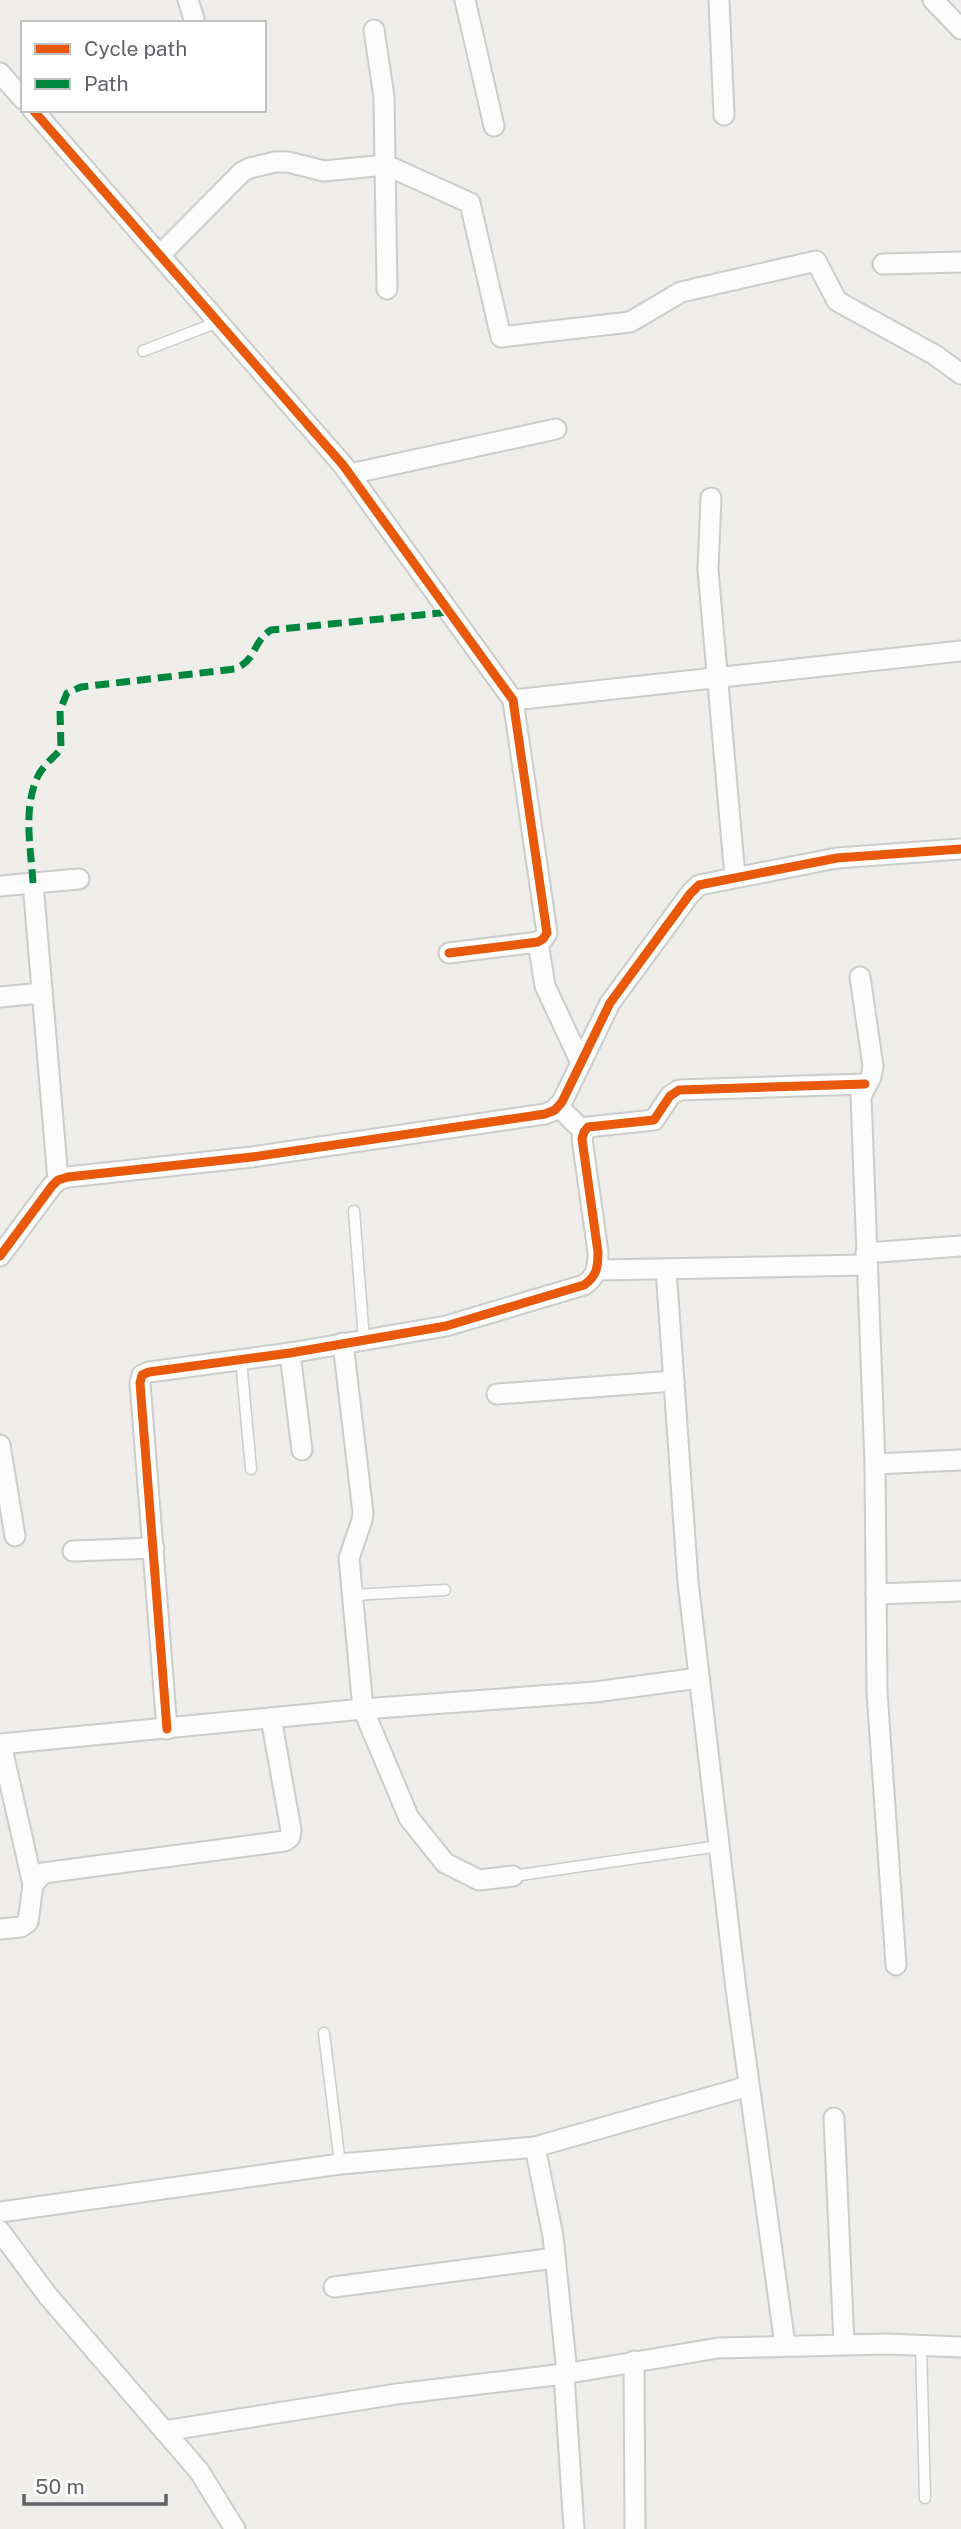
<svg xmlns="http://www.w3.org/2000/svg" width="961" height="2529" viewBox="0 0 961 2529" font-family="'Public Sans',sans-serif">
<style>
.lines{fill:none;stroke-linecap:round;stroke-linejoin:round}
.service-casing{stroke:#cbcccc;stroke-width:13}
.minor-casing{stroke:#cbcccc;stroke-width:23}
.service{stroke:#fdfcfc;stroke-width:10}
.minor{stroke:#fdfcfc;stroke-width:19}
.quiet{stroke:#00873e;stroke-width:7;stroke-dasharray:14 7;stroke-linecap:butt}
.cycleway-casing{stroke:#fff;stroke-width:13}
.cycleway{stroke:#e8590c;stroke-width:9}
</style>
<rect width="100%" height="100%" fill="#efeeea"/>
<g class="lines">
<!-- service casing -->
<g class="service-casing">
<g id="service">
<polyline points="143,351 218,322"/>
<polyline points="354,1211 364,1340"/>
<polyline points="241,1360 251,1469"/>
<polyline points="352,1595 445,1590"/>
<polyline points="513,1876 719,1846"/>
<polyline points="324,2033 340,2164"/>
<polyline points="921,2345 925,2498"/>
</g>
</g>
<!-- minor casing -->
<g class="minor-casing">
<g id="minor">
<polyline points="188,0 194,19"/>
<polyline points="465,0 494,126"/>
<polyline points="719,0 724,115"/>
<polyline points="933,0 961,29"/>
<polyline points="374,30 384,97 387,289"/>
<polyline points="0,73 23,99"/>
<polyline points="33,110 343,465 513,700 547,933 543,939 538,942 449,953"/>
<polyline points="160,255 242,172 250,168 275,162 288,162 324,171 386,165 470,203 501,337 630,322 681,292 816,261 837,301 935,355 961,374"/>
<polyline points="883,264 961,262"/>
<polyline points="350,474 556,429"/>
<polyline points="711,498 708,570 735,877"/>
<polyline points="513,700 961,651"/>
<polyline points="33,883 58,1180"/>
<polyline points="0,886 79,879"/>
<polyline points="538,942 545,986 581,1063"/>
<polyline points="860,977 873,1066 871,1077 861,1096 875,1464 877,1692 896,1965"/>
<polyline points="0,997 42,993"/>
<polyline points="558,1106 584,1132"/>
<polyline points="866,1253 961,1246"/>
<polyline points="0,1256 52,1186 58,1180 68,1177 252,1157 545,1114 555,1110 562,1102 610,1003 690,894 699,885 837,858 961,849"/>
<polyline points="666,1269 688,1582 736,1989 785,2345"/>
<polyline points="598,1270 866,1265"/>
<polyline points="343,1343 363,1513 362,1520 349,1558 363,1709 409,1818 445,1863 479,1880 513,1876"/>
<polyline points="290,1353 302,1450"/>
<polyline points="497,1394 674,1381"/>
<polyline points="0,1445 15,1536"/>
<polyline points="875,1464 961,1460"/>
<polyline points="73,1551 154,1548"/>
<polyline points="876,1594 961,1591"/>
<path d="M167 1729 140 1383 142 1375 149 1372 290 1353 446 1326 584 1285C597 1276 598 1267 598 1252L582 1139 584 1132 588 1127 654 1120 670 1096 679 1090 865 1084"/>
<polyline points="0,1744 363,1709 595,1692 699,1678"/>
<polyline points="1,1744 33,1885"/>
<polyline points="0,1929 21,1927 28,1922 33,1885 43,1873 285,1841 290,1837 291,1830 271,1718"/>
<polyline points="834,2118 844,2344"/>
<polyline points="535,2147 553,2236 567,2373"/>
<polyline points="0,2212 340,2164 535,2147 749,2086"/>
<polyline points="0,2231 48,2296 199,2471 235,2529"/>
<polyline points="334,2287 555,2258"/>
<polyline points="634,2361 635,2529"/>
<polyline points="564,2374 574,2529"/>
<polyline points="164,2431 397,2394 564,2374 718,2348 886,2344 961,2347"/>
</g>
</g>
<!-- service -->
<use href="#service" class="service"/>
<!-- minor -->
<use href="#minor" class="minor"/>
<!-- quiet -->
<path class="quiet" d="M33 883C31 848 22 807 39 774 44 765 54 757 61 749L60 710 67 693 81 687 235 669C257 660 252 642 271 630L450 612"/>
<!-- cycleway casing -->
<g class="cycleway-casing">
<g id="cycleway">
<polyline points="33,110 343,465 513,700 547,933 543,939 538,942 449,953"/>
<polyline points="0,1256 52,1186 58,1180 68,1177 252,1157 545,1114 555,1110 562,1102 610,1003 690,894 699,885 837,858 961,849"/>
<path d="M167 1729 140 1383 142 1375 149 1372 290 1353 446 1326 584 1285C597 1276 598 1267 598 1252L582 1139 584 1132 588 1127 654 1120 670 1096 679 1090 865 1084"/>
</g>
</g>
<!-- cycleway -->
<use href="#cycleway" class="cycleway"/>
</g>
<!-- legend -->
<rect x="21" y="21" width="245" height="91" fill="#ffffff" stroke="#bfc1c3" stroke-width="2"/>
<rect x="35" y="44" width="35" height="10" fill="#e8590c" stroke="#bfc1c3" stroke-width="2"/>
<text x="84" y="56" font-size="21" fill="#5f6368">Cycle path</text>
<rect x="35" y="79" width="35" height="10" fill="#00873e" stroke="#bfc1c3" stroke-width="2"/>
<text x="84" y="91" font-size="21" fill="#5f6368">Path</text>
<!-- scale -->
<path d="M24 2494v10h142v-10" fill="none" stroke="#5f6368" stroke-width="3.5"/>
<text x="35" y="2494" font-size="21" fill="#5f6368" stroke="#ffffff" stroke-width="5" paint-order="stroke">50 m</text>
</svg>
